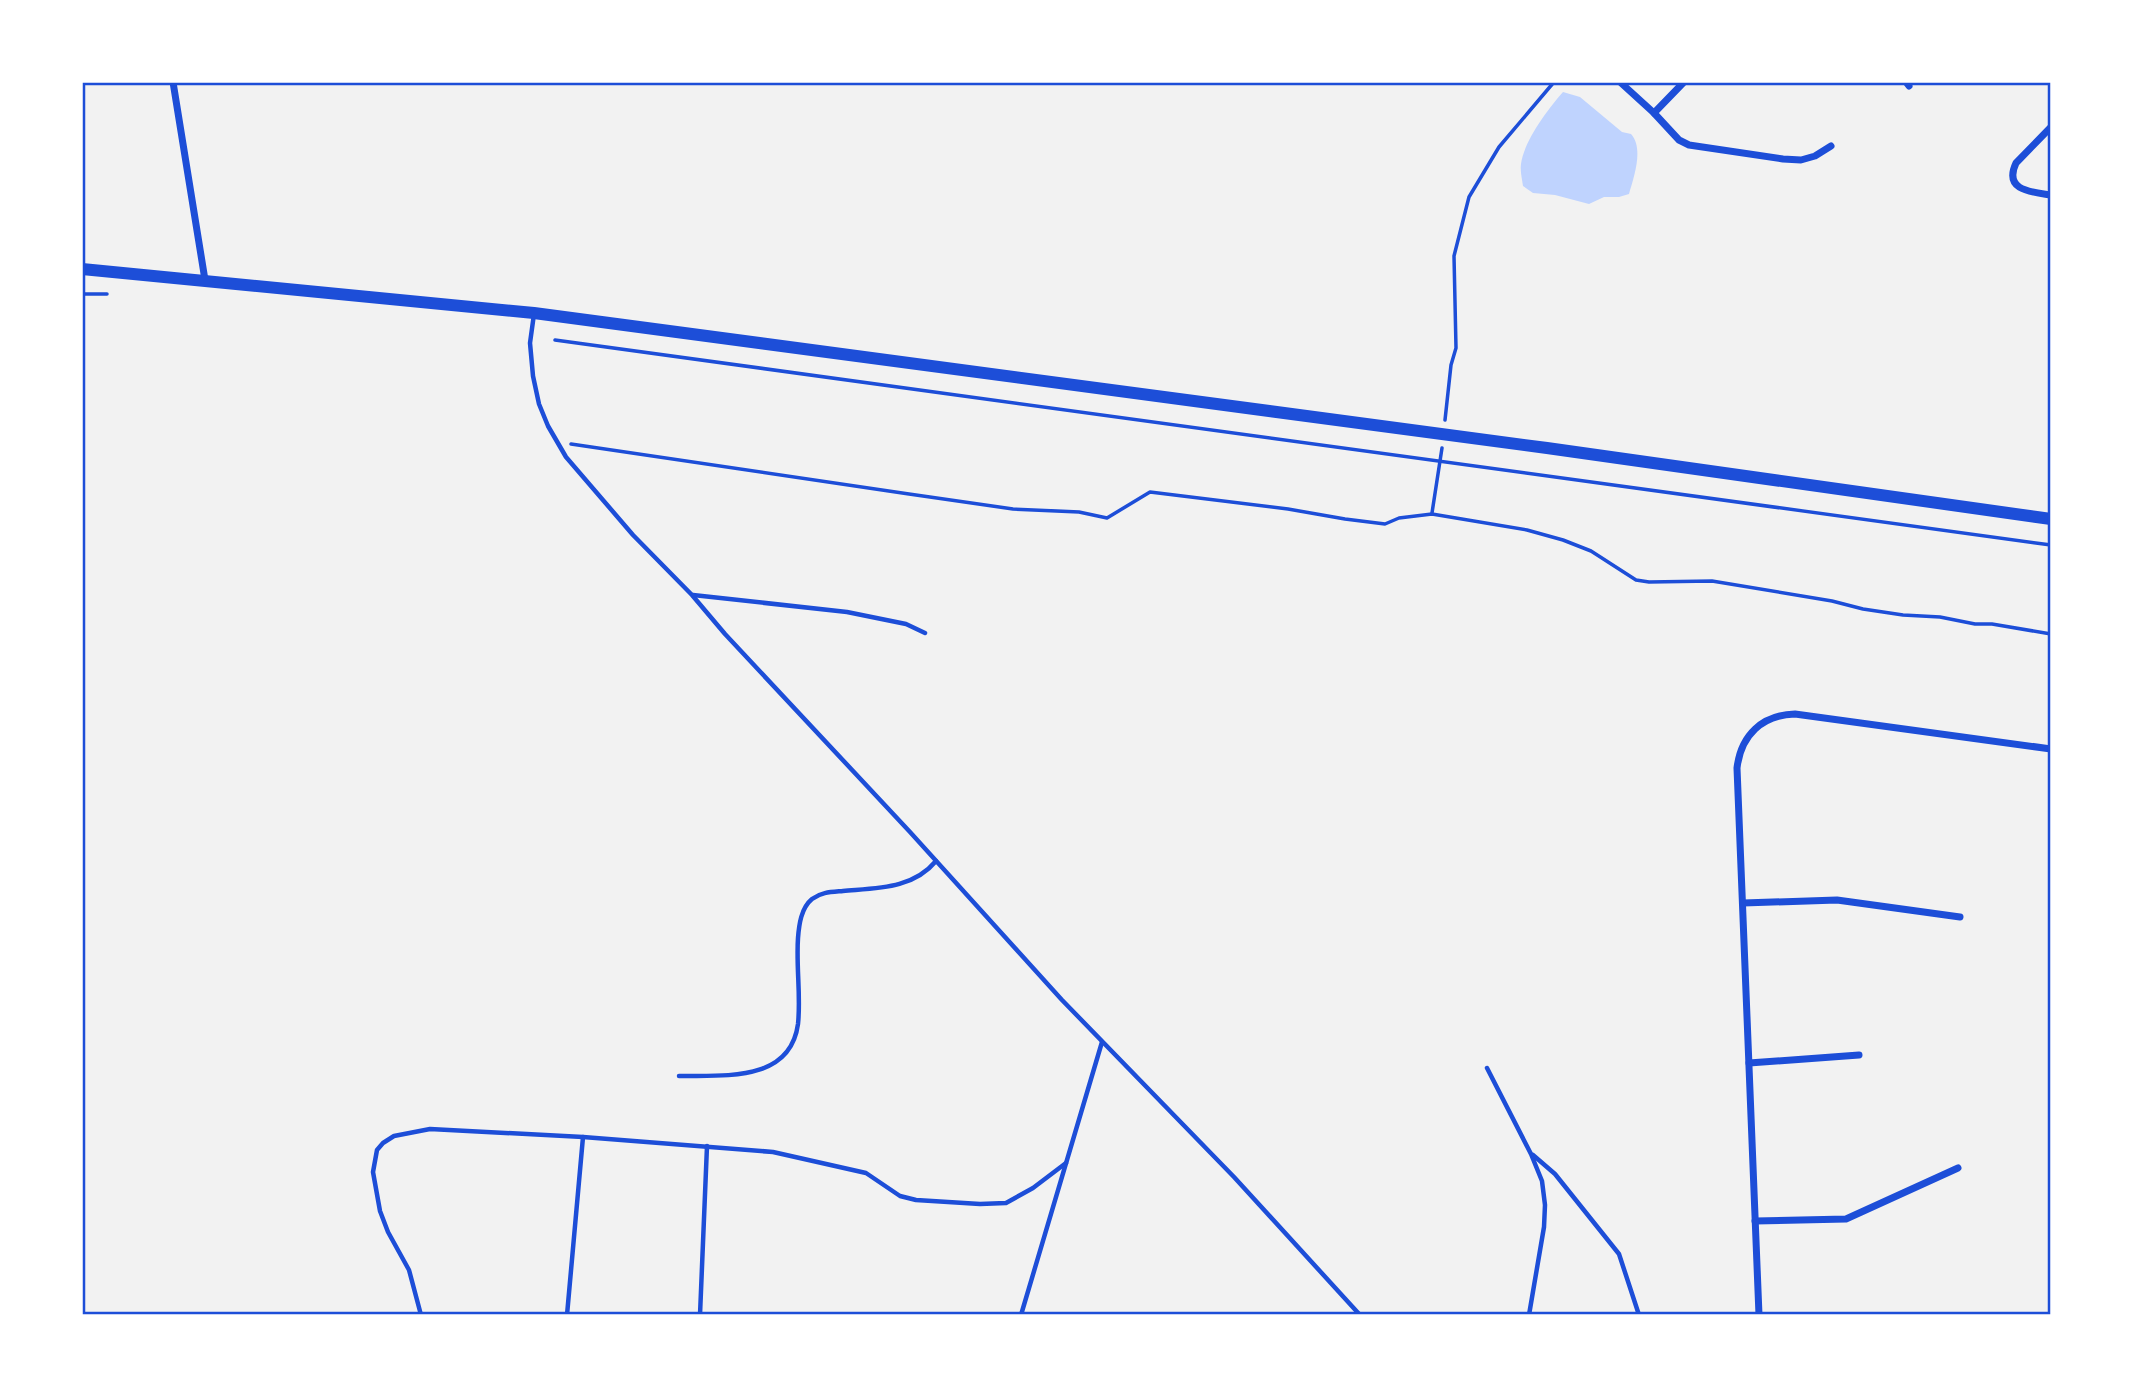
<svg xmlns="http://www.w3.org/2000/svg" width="2133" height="1397" viewBox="0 0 2133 1397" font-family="Poppins,sans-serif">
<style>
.water{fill:#bfd3fe}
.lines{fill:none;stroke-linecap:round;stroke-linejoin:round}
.path{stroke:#1d4ed8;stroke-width:3.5}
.service{stroke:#1d4ed8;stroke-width:4.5}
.minor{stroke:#1d4ed8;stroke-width:7}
.tertiary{stroke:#1d4ed8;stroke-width:12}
.neatline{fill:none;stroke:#1d4ed8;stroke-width:2.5}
</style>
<rect width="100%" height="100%" fill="#f2f2f2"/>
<!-- water -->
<path class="water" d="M1563 92 1580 97 1622 132 1631 134C1644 148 1634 177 1629 194L1619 197H1604L1589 204 1555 195 1533 193 1523 186C1522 179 1520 171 1521 164 1524 141 1548 109 1563 92Z"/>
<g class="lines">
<!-- path -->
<g class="path">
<polyline points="82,294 107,294"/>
<polyline points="555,340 2051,545"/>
<polyline points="1445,420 1451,365 1456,348 1454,256 1469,197 1499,147 1554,82"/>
<polyline points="571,444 909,494 1013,509 1079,512 1107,518 1150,492 1288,509 1345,519 1385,524 1399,518 1432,514 1527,530 1563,540 1591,551 1636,580 1649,582 1712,581 1832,601 1863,609 1903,615 1940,617 1975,624 1992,624 2051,634"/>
<polyline points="1432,513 1442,448"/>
</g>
<!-- service -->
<g class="service">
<polyline points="534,314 530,343 533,376 539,404 548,426 566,457 633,535 692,595 725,634 910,832 1062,1000 1234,1177 1360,1315"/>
<polyline points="693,595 847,612 906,624 925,633"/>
<polyline points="1487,1068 1531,1154 1542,1181 1545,1205 1544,1227 1529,1315"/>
<path d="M679 1076C723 1075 790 1083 798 1024 801 996 796 967 798 938 799 925 801 908 812 899 821 892 832 892 843 891 877 888 913 889 936 861"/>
<polyline points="1533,1155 1555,1174 1619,1254 1639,1315"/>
<polyline points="421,1315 409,1270 388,1232 380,1211 373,1172 377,1150 383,1143 394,1136 430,1129 583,1137 773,1152 866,1173 900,1196 916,1200 980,1204 1006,1203 1033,1188 1066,1163"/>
<polyline points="567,1315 583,1137"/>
<polyline points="700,1315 707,1146"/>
<polyline points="1021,1315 1102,1042"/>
</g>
<!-- minor -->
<g class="minor">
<polyline points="173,82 205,280"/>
<polyline points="1620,82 1654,113 1679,140 1689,145 1783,159 1801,160 1815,156 1831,146"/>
<polyline points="1906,82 1909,86"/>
<polyline points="1654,113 1684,82"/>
<path d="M2051 127 2016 163C2003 191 2032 192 2051 195"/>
<polyline points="1743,903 1837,900 1960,917"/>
<polyline points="1749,1063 1859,1055"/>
<polyline points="1755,1221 1846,1219 1958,1168"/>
<path d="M1759 1315 1737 768C1741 735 1762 715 1795 714L2051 749"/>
</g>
<!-- tertiary -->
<polyline class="tertiary" points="82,269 534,313 1547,448 2051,519"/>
</g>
<!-- border -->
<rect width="2133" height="1397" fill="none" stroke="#ffffff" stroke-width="168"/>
<rect x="84" y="84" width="1965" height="1229" class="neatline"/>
</svg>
